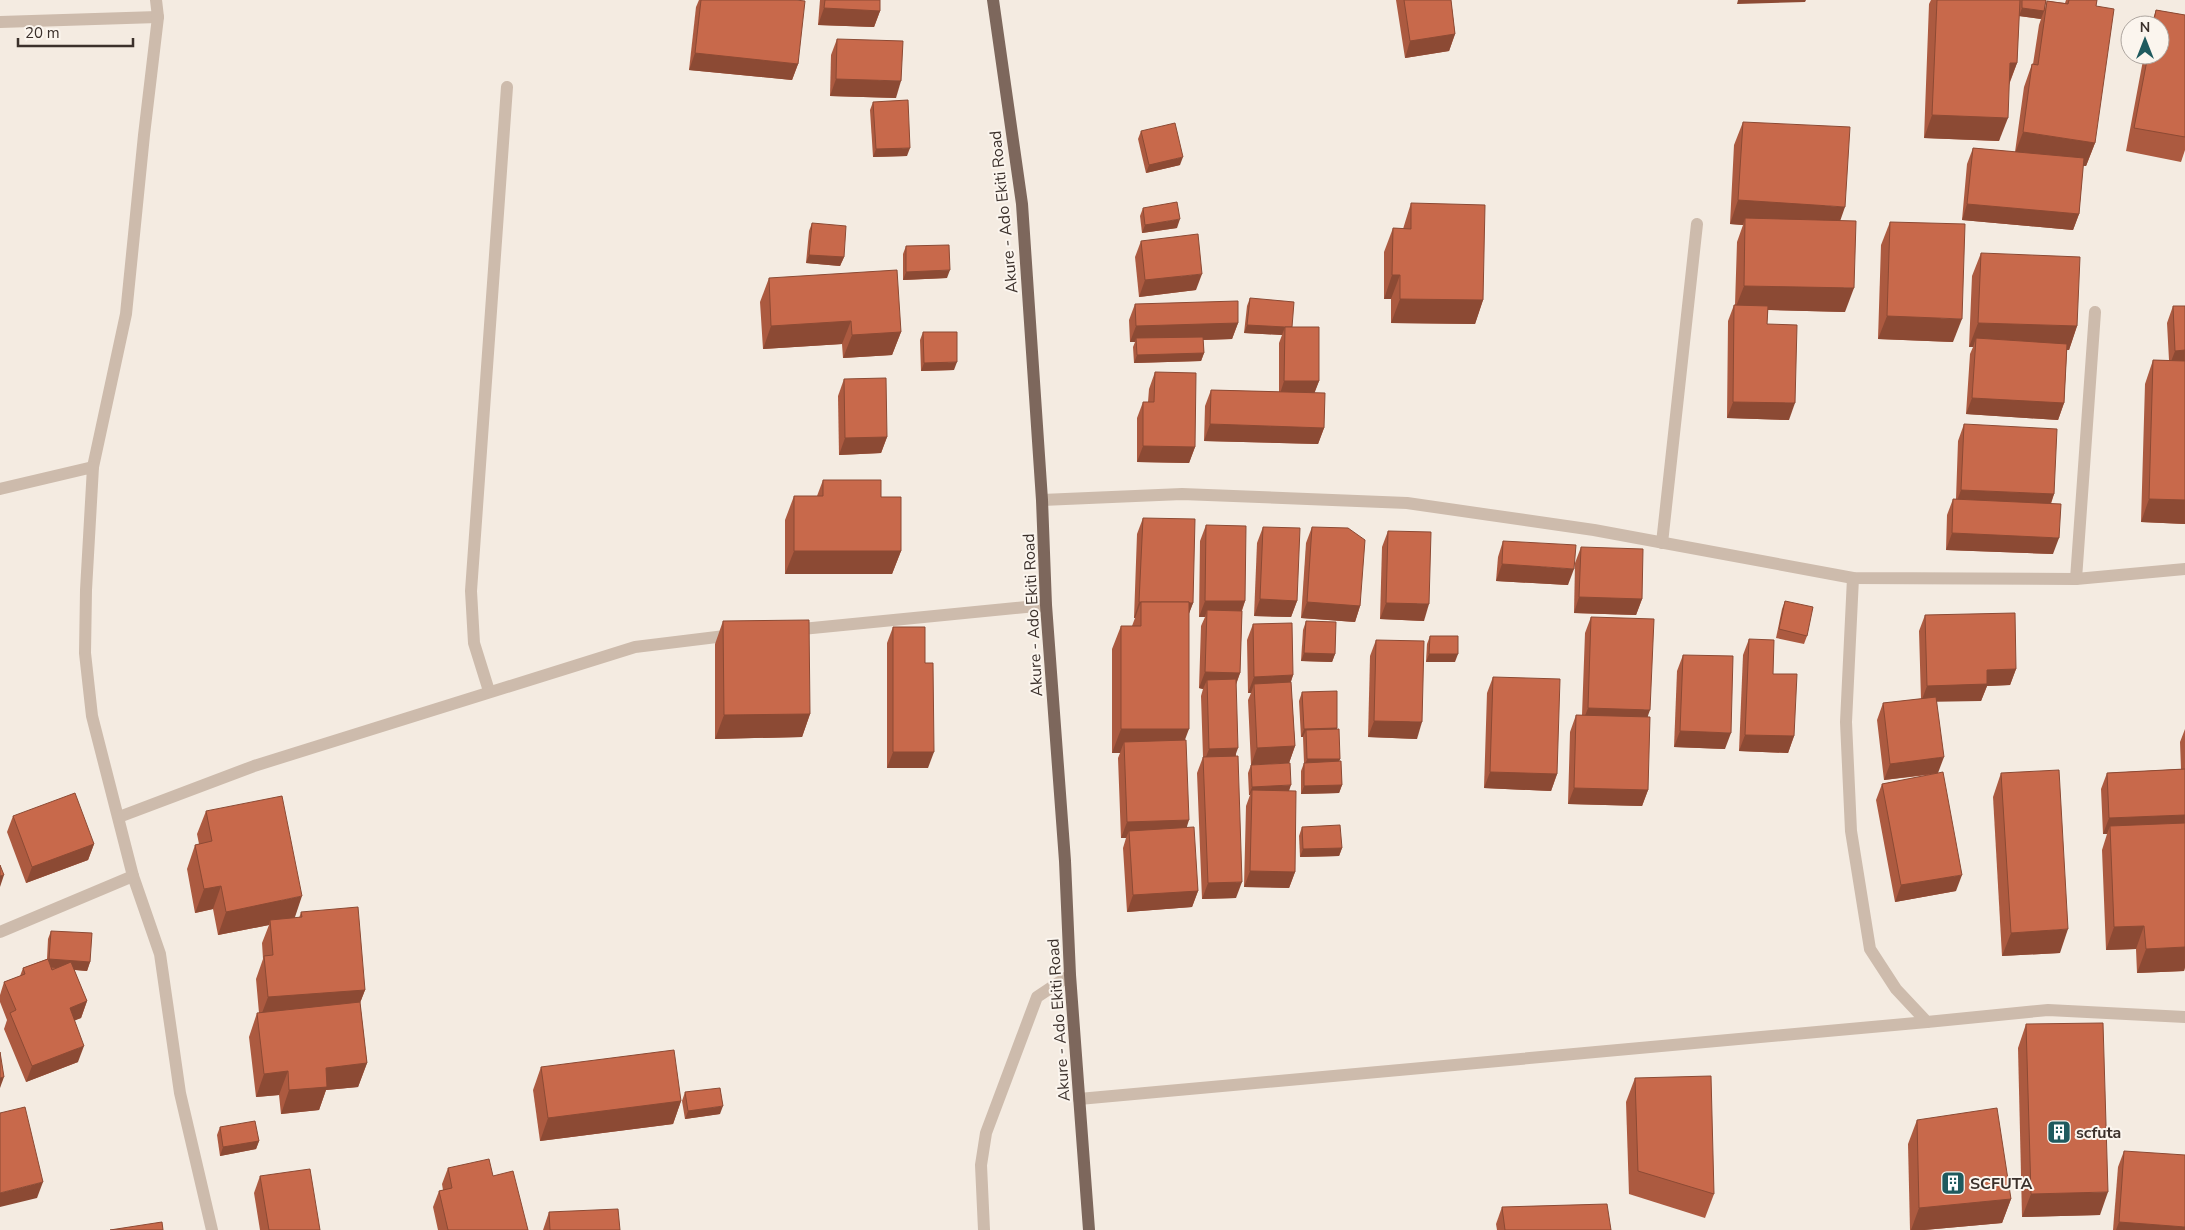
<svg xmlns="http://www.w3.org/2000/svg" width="2185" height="1230" viewBox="0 0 2185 1230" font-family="'Nunito Sans',sans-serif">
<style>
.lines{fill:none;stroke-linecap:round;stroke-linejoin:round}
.minor{stroke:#cdbbac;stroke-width:12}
.primary{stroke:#7d675c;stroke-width:12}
.wall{fill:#ac5a40}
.shaded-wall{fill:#8c4a34}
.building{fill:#c8694b;stroke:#8c4a34}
.labels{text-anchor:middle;stroke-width:4;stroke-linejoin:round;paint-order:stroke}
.street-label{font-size:16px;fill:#3b302b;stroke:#fbf5ee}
.poi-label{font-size:16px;font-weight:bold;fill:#3b302b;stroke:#fbf5ee;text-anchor:start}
</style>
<rect width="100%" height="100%" fill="#f4ebe1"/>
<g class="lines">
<!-- minor -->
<g class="minor">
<polyline points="0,22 158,17"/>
<polyline points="93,467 126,314 144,135 158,17 156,0"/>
<polyline points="0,489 93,467 86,590 85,653 92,716 133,876 160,954 180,1093 212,1230"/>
<polyline points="1042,500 1182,494 1407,503 1594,530 1853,578 2076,579 2185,569"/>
<polyline points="1662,543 1697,224"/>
<polyline points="1853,578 1846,722 1851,831 1870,949 1896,989 1927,1022 2048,1010 2185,1017"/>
<polyline points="2076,579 2095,312"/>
<polyline points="792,630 1046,605"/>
<polyline points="489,691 474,643 471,591 507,87"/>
<polyline points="119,817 254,766 635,647 733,635"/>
<polyline points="0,932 133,876"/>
<polyline points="1079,1099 1927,1022"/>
<polyline points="984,1230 981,1165 986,1133 1037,997 1070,975"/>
</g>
<!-- primary -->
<polyline class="primary" points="993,0 1022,204 1042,500 1046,605 1065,861 1070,975 1089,1230"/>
</g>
<!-- wall -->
<g class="wall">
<polygon points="699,0 796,0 798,64 792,80 689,70 696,7"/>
<polygon points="820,0 880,0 880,11 874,27 818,25"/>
<polygon points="1396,0 1451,0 1455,34 1449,51 1405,58"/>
<polygon points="1931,0 2020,0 2019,12 2020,0 2046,0 2045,9 2047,1 2065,3 2066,0 2097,0 2096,6 2095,143 2086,166 2083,166 2079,214 2073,230 1962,220 1967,164 1973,148 2015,152 2024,87 2032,64 2033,64 2039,25 2041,19 2019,16 2017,63 2009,85 1999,141 1924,138 1929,4"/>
<polygon points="2156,10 2185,15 2185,150 2181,162 2126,151 2144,55 2160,55 2160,25 2151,25"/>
<polygon points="837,39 896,98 830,96 831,55"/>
<polygon points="873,102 907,156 873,157 870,110"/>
<polygon points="1743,122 1840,221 1845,312 1768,310 1767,324 1789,420 1727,418 1728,321 1734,305 1735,305 1737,242 1743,225 1730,224 1734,145"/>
<polygon points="1141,131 1180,165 1146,173 1138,139"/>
<polygon points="1411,203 1483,300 1475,324 1391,323 1391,299 1384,299 1384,252 1393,228 1403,229"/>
<polygon points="1143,208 1177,228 1142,233 1140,216"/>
<polygon points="1890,222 1953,342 1878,339 1881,245"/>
<polygon points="812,223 844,257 840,266 806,263 809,231"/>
<polygon points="1141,241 1196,290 1139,297 1135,257"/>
<polygon points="906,246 947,278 903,280 903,254"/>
<polygon points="1981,253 2077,326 2069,350 2067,350 2064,403 2058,420 1966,414 1970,354 1973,347 1969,347 1972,276"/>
<polygon points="769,278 901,332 892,355 843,358 842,344 763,349 760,302"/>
<polygon points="1250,298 1292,327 1319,381 1314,393 1324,428 1318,444 1204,441 1205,406 1211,390 1279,392 1279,343 1282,335 1244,333 1247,306"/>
<polygon points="1135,304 1238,323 1232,339 1203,340 1204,353 1201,361 1134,363 1133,347 1135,342 1130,342 1129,320"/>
<polygon points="2173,306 2185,306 2185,524 2141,522 2145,384 2153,360 2169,360 2167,323"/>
<polygon points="923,332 954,370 921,371 920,340"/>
<polygon points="1155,372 1195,447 1189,463 1137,462 1137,418 1143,402 1148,402 1149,389"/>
<polygon points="844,379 887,437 881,453 839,455 838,396"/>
<polygon points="1964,424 2054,494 2051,504 2053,554 1946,550 1947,515 1953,499 1956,499 1958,441"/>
<polygon points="823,480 881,497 901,551 892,574 785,574 785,520 794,496 817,496"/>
<polygon points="1143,518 1193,603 1189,613 1185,740 1187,827 1198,891 1192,907 1127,912 1123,848 1126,838 1121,838 1118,758 1120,753 1112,753 1112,649 1121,626 1132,626 1135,618 1134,618 1137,534"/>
<polygon points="1206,525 1245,601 1242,611 1240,673 1236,685 1236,898 1202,899 1197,773 1203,757 1201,696 1203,689 1199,688 1201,626 1205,617 1199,617 1200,541"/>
<polygon points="1263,527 1297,601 1291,617 1254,616 1257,543"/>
<polygon points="1312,527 1360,606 1355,622 1301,618 1306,543"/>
<polygon points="1388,531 1424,621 1380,619 1382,547"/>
<polygon points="1503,541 1568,585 1496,581 1498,557"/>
<polygon points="1581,547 1642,599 1636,615 1574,613 1575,563"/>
<polygon points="1785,601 1807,636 1804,644 1776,638 1782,609"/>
<polygon points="1925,615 2016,669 2010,685 1987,686 1981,701 1937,701 1938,773 1956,891 1895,902 1876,800 1882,784 1936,774 1884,780 1877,720 1883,703 1921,699 1919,631"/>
<polygon points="1591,617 1648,717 1648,790 1642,806 1568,804 1570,732 1576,715 1582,715 1585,633"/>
<polygon points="723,621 810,714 802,737 715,739 715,644"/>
<polygon points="1306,621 1335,654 1332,662 1301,661 1303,630"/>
<polygon points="1253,624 1293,675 1291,682 1295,746 1289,763 1251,765 1248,700 1251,693 1248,693 1247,640"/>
<polygon points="893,627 925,663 928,768 887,768 887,643"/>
<polygon points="1430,636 1455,662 1426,662 1427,644"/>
<polygon points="1749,639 1794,736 1788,753 1739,751 1743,655"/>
<polygon points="1376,640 1417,739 1368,737 1370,656"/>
<polygon points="1683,655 1725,749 1674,747 1677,671"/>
<polygon points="1493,677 1557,774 1551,791 1484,788 1487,693"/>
<polygon points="1302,692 1337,728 1340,759 1339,761 1342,785 1339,793 1301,794 1301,771 1304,763 1303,737 1301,737 1299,701"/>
<polygon points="2185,729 2185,967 2184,971 2137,973 2136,949 2106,950 2102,850 2107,834 2103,834 2101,789 2107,773 2181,769 2180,742"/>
<polygon points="1251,765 1289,791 1295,872 1289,888 1244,887 1246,806 1250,795 1249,795 1248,773"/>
<polygon points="2001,773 2060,953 2002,956 1993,797"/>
<polygon points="206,811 294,918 299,918 301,912 365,990 360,1003 367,1063 358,1087 326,1090 319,1110 281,1114 279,1095 256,1097 249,1037 257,1013 259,1013 256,979 263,959 262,943 269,925 218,935 213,909 195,913 187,869 195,845 199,844 197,834"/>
<polygon points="13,816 94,844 88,860 26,883 7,832"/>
<polygon points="1302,827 1342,848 1339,856 1300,857 1299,836"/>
<polygon points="51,931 90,962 87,971 74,970 87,1001 81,1018 74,1020 78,1062 26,1082 4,1029 7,1020 0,1002 0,995 4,982 20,976 23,968 47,959 48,939"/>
<polygon points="2026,1024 2100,1215 2022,1217 2018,1048"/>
<polygon points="541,1067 681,1101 673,1124 540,1141 533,1090"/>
<polygon points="1635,1078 1714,1194 1705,1218 1629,1194 1626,1102"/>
<polygon points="685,1092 720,1114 685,1119 682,1101"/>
<polygon points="1917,1120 2011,1199 2002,1223 1924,1230 1910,1230 1908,1144"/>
<polygon points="220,1127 259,1141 256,1149 220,1156 217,1135"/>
<polygon points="2124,1151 2185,1230 2113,1230 2118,1167"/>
<polygon points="448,1168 493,1176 528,1230 438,1230 433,1207 439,1191 443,1190 442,1184"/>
<polygon points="260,1176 320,1230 260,1230 254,1193"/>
<polygon points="1502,1207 1611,1230 1497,1230 1496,1224"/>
<polygon points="549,1212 620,1230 543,1230"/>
</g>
<!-- shaded-wall -->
<g class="shaded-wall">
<polygon points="1738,0 1806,0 1805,2 1737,4"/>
<polygon points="824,8 880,11 874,27 818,25"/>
<polygon points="2022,8 2044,11 2041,19 2019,16"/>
<polygon points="1455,34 1449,51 1405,58 1410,41"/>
<polygon points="695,53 798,64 792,80 689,70"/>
<polygon points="2010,63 2017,63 2008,86"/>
<polygon points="836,79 901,81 896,98 830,96"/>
<polygon points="1932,115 2008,118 1999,141 1924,138"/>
<polygon points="2023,132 2095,143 2086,166 2014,156"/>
<polygon points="910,148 907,156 873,157 876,149"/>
<polygon points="1183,157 1180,165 1146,173 1149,165"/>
<polygon points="1738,200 1845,207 1837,230 1745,218 1743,225 1730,224"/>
<polygon points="1967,204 2079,214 2073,230 1962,220"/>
<polygon points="1180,219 1177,228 1142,233 1145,225"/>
<polygon points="809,255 844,257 840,266 806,263"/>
<polygon points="950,270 947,278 903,280 906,272"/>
<polygon points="1202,274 1196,290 1139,297 1145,280"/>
<polygon points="1392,275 1400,275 1391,299 1384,299"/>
<polygon points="1744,286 1854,288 1845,312 1735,309"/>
<polygon points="1400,299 1483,300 1475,324 1391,323"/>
<polygon points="1887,316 1962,319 1953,342 1878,339"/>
<polygon points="851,321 842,344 763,349 771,326"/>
<polygon points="1238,323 1232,339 1136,342 1136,338 1135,342 1130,342 1136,326"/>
<polygon points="1978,323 2077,326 2069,350 1975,347 1976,338 1973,347 1969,347"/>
<polygon points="1247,325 1285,327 1282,335 1244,333"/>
<polygon points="901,332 892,355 843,358 852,335"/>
<polygon points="2185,350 2185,366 2169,367 2175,351"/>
<polygon points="1204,353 1201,361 1134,363 1137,355"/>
<polygon points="957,362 954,370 921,371 924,363"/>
<polygon points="1284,381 1319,381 1313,397 1279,397"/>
<polygon points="1972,398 2064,403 2058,420 1966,414"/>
<polygon points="1733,402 1795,403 1789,420 1727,418"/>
<polygon points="1210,424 1324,428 1318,444 1204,441"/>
<polygon points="887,437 881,453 839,455 845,438"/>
<polygon points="1143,446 1195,447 1189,463 1137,462"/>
<polygon points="1961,490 2054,494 2048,510 1955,506"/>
<polygon points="2149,499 2185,500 2185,524 2141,522"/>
<polygon points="1952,533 2059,538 2053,554 1946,550"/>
<polygon points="794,551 901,551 892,574 785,574"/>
<polygon points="1502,564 1574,569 1568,585 1496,581"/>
<polygon points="1579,597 1642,599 1636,615 1574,613"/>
<polygon points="1260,599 1297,601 1291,617 1254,616"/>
<polygon points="1205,601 1245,601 1239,617 1207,610 1205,617 1199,617"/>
<polygon points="1139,602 1193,603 1187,619 1141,602 1135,618 1134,618"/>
<polygon points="1307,602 1360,606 1355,622 1301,618"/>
<polygon points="1386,603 1429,604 1424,621 1380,619"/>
<polygon points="1304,653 1335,654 1332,662 1301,661"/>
<polygon points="1429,654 1458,654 1455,662 1426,662"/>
<polygon points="2016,669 2010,685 1987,686 1981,701 1921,702 1927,686 1987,670"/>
<polygon points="1205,672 1240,673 1234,689 1207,680 1203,689 1199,688"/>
<polygon points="1293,675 1287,692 1254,684 1251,693 1248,693 1254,677"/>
<polygon points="1588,708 1650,710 1644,727 1582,724"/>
<polygon points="810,714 802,737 715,739 724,715"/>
<polygon points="1374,721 1422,722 1417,739 1368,737"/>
<polygon points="1337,728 1334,736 1306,730 1303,737 1301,737 1304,729"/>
<polygon points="1121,729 1189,729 1180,753 1124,742 1120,753 1112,753"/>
<polygon points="1680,731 1731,733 1725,749 1674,747"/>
<polygon points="1745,735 1794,736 1788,753 1739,751"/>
<polygon points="1295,746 1289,763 1251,765 1257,748"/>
<polygon points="1238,748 1232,765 1203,765 1209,749"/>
<polygon points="893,752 934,752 928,768 887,768"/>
<polygon points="1944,757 1938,773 1884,780 1890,764"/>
<polygon points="1307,759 1340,759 1337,767 1304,768"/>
<polygon points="1490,772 1557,774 1551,791 1484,788"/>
<polygon points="1291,785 1288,794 1252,790 1250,795 1249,795 1252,787"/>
<polygon points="1342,785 1339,793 1301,794 1304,786"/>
<polygon points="1574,788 1648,790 1642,806 1568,804"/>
<polygon points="2185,815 2185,830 2110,826 2107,834 2103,834 2109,818"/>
<polygon points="1189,820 1184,836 1129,831 1126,838 1121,838 1127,822"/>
<polygon points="94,844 88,860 26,883 32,867"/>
<polygon points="1342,848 1339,856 1300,857 1303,849"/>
<polygon points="1250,871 1295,872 1289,888 1244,887"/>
<polygon points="4,875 0,887 0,876"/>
<polygon points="1962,875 1956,891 1895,902 1901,885"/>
<polygon points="1242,882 1236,898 1202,899 1208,883"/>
<polygon points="221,886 213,909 195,913 204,889"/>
<polygon points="1198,891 1192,907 1127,912 1133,895"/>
<polygon points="302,896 294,920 270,920 269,925 218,935 226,912"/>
<polygon points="2144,926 2136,949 2106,950 2114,927"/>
<polygon points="2068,929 2060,953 2002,956 2011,933"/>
<polygon points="2185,947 2185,967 2184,971 2137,973 2146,949"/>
<polygon points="49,959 90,962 87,971 46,967"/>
<polygon points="365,990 356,1013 259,1021 268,997"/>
<polygon points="87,1001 81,1018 64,1025 70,1008"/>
<polygon points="84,1046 78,1062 26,1082 32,1066"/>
<polygon points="367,1063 358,1087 326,1090 319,1110 281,1114 289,1090 326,1068"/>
<polygon points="288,1071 279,1095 256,1097 264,1074"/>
<polygon points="4,1077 0,1088 0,1078"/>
<polygon points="681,1101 673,1124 540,1141 548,1118"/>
<polygon points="723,1106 720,1114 685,1119 688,1111"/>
<polygon points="259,1141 256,1149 220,1156 223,1147"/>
<polygon points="43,1182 37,1198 0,1207 0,1193"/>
<polygon points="2108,1192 2100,1215 2022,1217 2031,1194"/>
<polygon points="2011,1199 2002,1223 1924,1230 1911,1230 1919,1208"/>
<polygon points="2119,1222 2185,1227 2185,1230 2116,1230"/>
</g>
<!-- building -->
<g class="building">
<polygon points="701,0 796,0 805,1 798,64 695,53"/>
<polygon points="825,0 880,0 880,11 824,8"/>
<polygon points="1404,0 1451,0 1455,34 1410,41"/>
<polygon points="1937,0 2020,0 2017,63 2010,63 2008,118 1932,115"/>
<polygon points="2022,0 2046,0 2044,11 2022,8"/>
<polygon points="2069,0 2097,0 2096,6 2114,9 2095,143 2023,132 2032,64 2038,65 2047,1 2068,4"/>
<polygon points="2156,10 2185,15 2185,137 2134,128 2148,55 2160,55 2160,25 2153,25"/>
<polygon points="837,39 903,41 901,81 836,79"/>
<polygon points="908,100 910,148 876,149 873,102"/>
<polygon points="1743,122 1850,127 1845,207 1738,200"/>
<polygon points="1175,123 1183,157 1149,165 1141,131"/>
<polygon points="1973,148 2084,158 2079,214 1967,204"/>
<polygon points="1177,202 1180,219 1145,225 1143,208"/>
<polygon points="1411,203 1485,205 1483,300 1400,299 1400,275 1392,275 1393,228 1411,229"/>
<polygon points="1745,218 1856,221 1854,288 1744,286"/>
<polygon points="1890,222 1965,224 1962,319 1887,316"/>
<polygon points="812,223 846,226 844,257 809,255"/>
<polygon points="1198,234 1202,274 1145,280 1141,241"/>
<polygon points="949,245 950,270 906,272 906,246"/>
<polygon points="1981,253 2080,257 2077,326 1978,323"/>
<polygon points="897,270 901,332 852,335 851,321 771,326 769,278"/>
<polygon points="1250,298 1294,302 1292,327 1285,327 1247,325"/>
<polygon points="1238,301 1238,323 1136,326 1135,304"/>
<polygon points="1734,305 1768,306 1767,324 1797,325 1795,403 1733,402"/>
<polygon points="2173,306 2185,306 2185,350 2175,351"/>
<polygon points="1285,327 1319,327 1319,381 1284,381"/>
<polygon points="923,332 957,332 957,362 924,363"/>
<polygon points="1203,337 1204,353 1137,355 1136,338"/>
<polygon points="1976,338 2067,344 2064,403 1972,398"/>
<polygon points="2153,360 2185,361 2185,500 2149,499"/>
<polygon points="1155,372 1196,373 1195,447 1143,446 1143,402 1154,402"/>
<polygon points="886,378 887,437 845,438 844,379"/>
<polygon points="1211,390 1325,393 1324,428 1210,424"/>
<polygon points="1964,424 2057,429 2054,494 1961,490"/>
<polygon points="823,480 881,480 881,497 901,497 901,551 794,551 794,496 823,496"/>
<polygon points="1953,499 2061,504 2059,538 1952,533"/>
<polygon points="1143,518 1195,519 1193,603 1189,603 1189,602 1139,602"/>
<polygon points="1206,525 1246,526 1245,601 1205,601"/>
<polygon points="1263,527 1300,528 1297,601 1260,599"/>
<polygon points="1312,527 1348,528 1365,540 1360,606 1307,602"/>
<polygon points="1388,531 1431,532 1429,604 1386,603"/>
<polygon points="1503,541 1576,545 1574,569 1502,564"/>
<polygon points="1581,547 1643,549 1642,599 1579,597"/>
<polygon points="1785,601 1813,607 1807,636 1779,629"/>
<polygon points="1141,602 1189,602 1189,729 1121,729 1121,626 1141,626"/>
<polygon points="1207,610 1242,611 1240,673 1205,672"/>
<polygon points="2015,613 2016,669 1987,670 1987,684 1927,686 1925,615"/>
<polygon points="1591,617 1654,619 1650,710 1588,708"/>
<polygon points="809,620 810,714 724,715 723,621"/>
<polygon points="1306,621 1336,622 1335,654 1304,653"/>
<polygon points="1292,623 1293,675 1254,677 1253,624"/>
<polygon points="893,627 925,627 925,663 933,663 934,752 893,752"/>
<polygon points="1430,636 1458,636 1458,654 1429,654"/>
<polygon points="1749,639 1774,640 1773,674 1797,674 1794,736 1745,735"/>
<polygon points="1376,640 1424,641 1422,722 1374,721"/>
<polygon points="1683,655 1733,656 1731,733 1680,731"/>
<polygon points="1493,677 1560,679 1557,774 1490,772"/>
<polygon points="1236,679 1238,748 1209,749 1207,680"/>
<polygon points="1291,682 1295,746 1257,748 1254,684"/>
<polygon points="1337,691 1337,728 1304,729 1302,692"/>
<polygon points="1936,697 1944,757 1890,764 1883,703"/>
<polygon points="1576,715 1650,717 1648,790 1574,788"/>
<polygon points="1339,729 1340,759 1307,759 1306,730"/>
<polygon points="1186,740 1189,820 1127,822 1124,742"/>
<polygon points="1238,756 1242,882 1208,883 1203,757"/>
<polygon points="1341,761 1342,785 1304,786 1304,763"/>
<polygon points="1290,763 1291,785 1252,787 1251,765"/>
<polygon points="2185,769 2185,815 2109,818 2107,773"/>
<polygon points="2059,770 2068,929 2011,933 2001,773"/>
<polygon points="1943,772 1962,875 1901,885 1882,784"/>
<polygon points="1252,790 1296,791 1295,872 1250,871"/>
<polygon points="75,793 94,844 32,867 13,816"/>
<polygon points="282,796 302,896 226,912 221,886 204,889 195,845 212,841 206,811"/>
<polygon points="2185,823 2185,947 2146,949 2144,926 2114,927 2110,826"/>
<polygon points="1340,825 1342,848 1303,849 1302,827"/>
<polygon points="1194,827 1198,891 1133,895 1129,831"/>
<polygon points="0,865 4,875 0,876"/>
<polygon points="358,907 365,990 268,997 264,956 273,955 270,920 302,917 301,912"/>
<polygon points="51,931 92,933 90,962 49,959"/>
<polygon points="48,959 52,970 71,962 87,1001 70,1008 84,1046 32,1066 10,1013 16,1010 4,982 25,974 23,968"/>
<polygon points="360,1002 367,1063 326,1068 327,1087 289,1090 288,1071 264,1074 257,1013"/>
<polygon points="2103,1023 2108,1192 2031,1194 2026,1024"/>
<polygon points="674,1050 681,1101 548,1118 541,1067"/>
<polygon points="0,1052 4,1077 0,1078"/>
<polygon points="1711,1076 1714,1194 1638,1171 1635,1078"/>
<polygon points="720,1088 723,1106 688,1111 685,1092"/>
<polygon points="25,1107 43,1182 0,1193 0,1113"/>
<polygon points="1997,1108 2011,1199 1919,1208 1917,1120"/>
<polygon points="255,1121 259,1141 223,1147 220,1127"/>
<polygon points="2124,1151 2185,1155 2185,1227 2119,1222"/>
<polygon points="489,1159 493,1176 513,1171 528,1230 448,1230 439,1191 452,1188 448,1168"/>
<polygon points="310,1169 320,1230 269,1230 260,1176"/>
<polygon points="1607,1204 1611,1230 1505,1230 1502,1207"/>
<polygon points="618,1209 620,1230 550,1230 549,1212"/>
<polygon points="162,1222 163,1230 110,1230"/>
</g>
<!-- icons -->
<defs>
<g id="building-square" transform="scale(1.25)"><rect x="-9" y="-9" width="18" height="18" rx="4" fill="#1f5a5e" stroke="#fbf5ee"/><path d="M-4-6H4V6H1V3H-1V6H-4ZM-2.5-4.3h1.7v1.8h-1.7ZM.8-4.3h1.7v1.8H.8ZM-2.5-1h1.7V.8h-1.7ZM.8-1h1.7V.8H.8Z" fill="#fff"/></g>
</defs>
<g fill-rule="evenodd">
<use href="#building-square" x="2059" y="1132"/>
<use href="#building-square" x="1953" y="1183"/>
</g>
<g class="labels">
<!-- street labels -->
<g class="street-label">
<text transform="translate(1003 212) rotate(-96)" y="6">Akure - Ado Ekiti Road</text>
<text transform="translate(1032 615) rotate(-93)" y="6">Akure - Ado Ekiti Road</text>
<text transform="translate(1058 1020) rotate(-94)" y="6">Akure - Ado Ekiti Road</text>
</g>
<!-- poi labels -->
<g class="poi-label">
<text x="2076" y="1138">scfuta</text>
<text x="1970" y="1189">SCFUTA</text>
</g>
</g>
<!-- north arrow -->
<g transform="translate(2145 40)"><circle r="24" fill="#fbf5ee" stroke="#aea6a0"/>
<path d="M0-4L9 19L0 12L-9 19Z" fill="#1f5a5e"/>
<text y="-8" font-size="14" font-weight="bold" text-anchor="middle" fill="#3b302b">N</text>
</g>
<!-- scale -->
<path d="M18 38v8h115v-8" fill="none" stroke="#3b302b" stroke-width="2.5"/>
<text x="25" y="38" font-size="15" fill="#3b302b" stroke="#fbf5ee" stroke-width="4" paint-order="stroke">20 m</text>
</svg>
